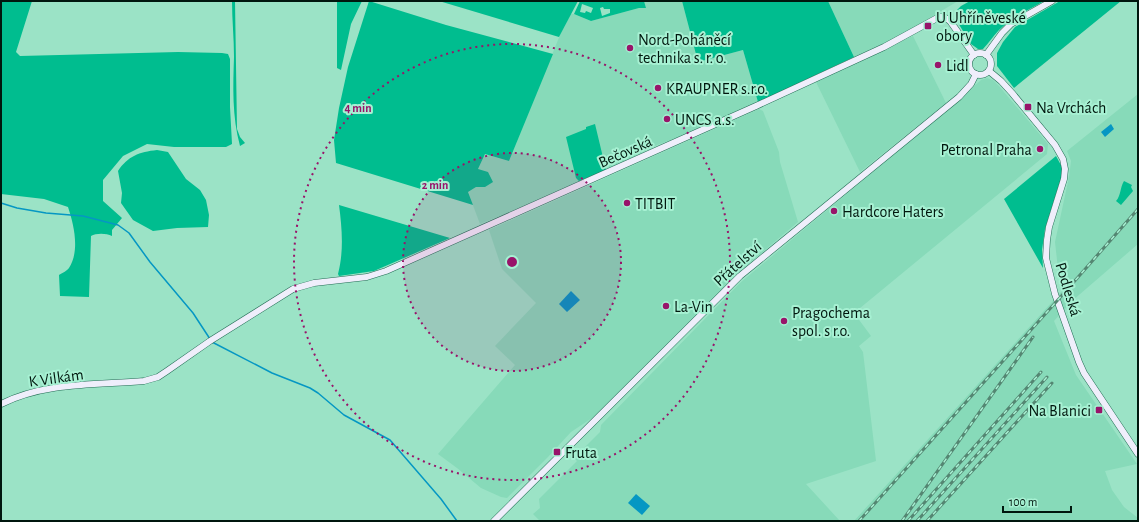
<svg xmlns="http://www.w3.org/2000/svg" width="1139" height="522" viewBox="0 0 1139 522" font-family="'Alegreya Sans',sans-serif">
<style>
.built{fill:#87dab9}
.green{fill:#00bd8f;fill-rule:evenodd}
.water{fill:#0597c3}
.lines{fill:none;stroke-linecap:round;stroke-linejoin:round}
.stream{stroke:#0597c3;stroke-width:1.5}
.secondary-casing{stroke:#216c53;stroke-width:7}
.secondary{stroke:#efeefb;stroke-width:6}
.rail-casing{stroke:#548672;stroke-width:3}
.rail{stroke:#a7f1d3;stroke-width:1.5;stroke-dasharray:4.5;stroke-linecap:butt}
.ring{fill:none;stroke:#98146a;stroke-width:2;stroke-dasharray:2 4}
.poi-dot{fill:#98146a;stroke:#a7f1d3;stroke-width:1.5}
.labels{text-anchor:middle;stroke-width:4;stroke-linejoin:round;paint-order:stroke}
.poi-label{font-size:16px;fill:#00170e;stroke:#a7f1d3;text-anchor:start}
.street-label{font-size:16px;fill:#00170e;stroke:#a7f1d3}
.centre{fill:#98146a;stroke:#a7f1d3;stroke-width:2}
.ring-label{font-size:12px;text-anchor:middle;font-weight:bold;fill:#98146a;stroke:#a7f1d3;stroke-width:4;stroke-linejoin:round;paint-order:stroke}
</style>
<rect width="100%" height="100%" fill="#9be3c6"/>
<!-- built -->
<g class="built">
<polygon points="644,1 682,1 698,62 743,50 758,102 709,126 657,145 620,164 532,203 480,224 468,192 476,187 485,187 478,169 485,154 509,161 560,35 571,14 574,14 591,21 639,8 646,8"/>
<polygon points="828,1 958,1 896,38 854,57"/>
<polygon points="913,36 946,103 860,172 816,82"/>
<polygon points="987,78 993,80 999,86 1048,144 1047,154 854,313 871,336 859,346 863,352 876,461 806,484 840,521 540,521 533,514 540,508 539,499 577,461 574,458 600,432 601,425 741,282 952,106 981,80"/>
<polygon points="1138,94 1138,244 1072,301 1054,321 1076,375 1137,464 1105,471 1112,490 1124,507 1138,518 1138,521 854,521 1062,291 1060,287 1055,242 1069,177 1071,161 1067,151"/>
<polygon points="759,109 763,111 779,152 780,162 798,222 739,272 595,416 571,432 548,457 507,498 501,497 481,488 457,468 438,454 515,365 495,346 536,303 502,269 489,230"/>
</g>
<!-- green -->
<g class="green">
<path d="M4 1H32L16 52 20 56 178 52 222 53 228 54 230 59V107L232 144 226 147H174L147 144 123 156 103 180V201L122 218 112 230V236C106 233 96 233 91 236L89 297 60 296 59 275C62 273 67 271 69 268 80 251 74 225 68 207L44 199 1 194V2Z"/>
<path d="M232 1H235L237 129 240 137 245 143 240 146C232 116 233 87 234 57 234 38 232 20 232 1Z"/>
<polygon points="337,1 362,1 351,24 341,70 337,68"/>
<polygon points="369,1 446,25 553,54 509,161 485,154 478,169 488,172 493,182 485,187 476,187 468,192 473,205 336,163 334,140 339,108 348,67"/>
<polygon points="439,1 578,1 559,37"/>
<path d="M580 1H644L646 8H639L591 21 574 14ZM582 4 593 8 591 13 586 11 585 13 580 12ZM603 7 604 9H610V13L602 16 600 8Z"/>
<polygon points="682,1 828,1 854,57 758,102 743,50 698,62"/>
<path d="M970 1H1044C1029 10 1012 17 999 30 993 36 989 43 983 49H978L971 44 955 18V12L961 6Z"/>
<polygon points="1060,1 1121,1 1014,88 997,66 997,53 1003,42 1015,27"/>
<polygon points="595,124 606,170 579,181 576,178 566,137 586,129 586,127"/>
<path d="M157 150 168 152 186 179 200 190 206 200 209 215 208 227 177 228 153 231 133 220 121 203 122 193 118 171C128 156 139 152 157 150Z"/>
<polygon points="1056,156 1062,167 1061,178 1045,229 1042,250 1043,268 1004,199"/>
<path d="M1124 181 1132 185 1131 187 1133 191 1121 205 1116 201C1121 196 1120 187 1124 181Z"/>
<path d="M339 205 450 238 374 271 339 276 338 274C344 251 342 228 339 205Z"/>
</g>
<!-- water -->
<g class="water">
<polygon points="1111,124 1114,129 1105,137 1101,132"/>
<polygon points="571,291 580,300 567,312 559,304"/>
<polygon points="636,494 650,506 642,515 628,503"/>
</g>
<g class="lines">
<!-- stream -->
<g class="stream">
<polyline points="1,203 17,208 46,213 83,216 118,225 129,233 150,262 193,313 210,339"/>
<polyline points="212,342 272,373 310,388 318,393 344,415 390,440 441,499 457,521"/>
</g>
<!-- secondary casing -->
<g class="secondary-casing">
<g id="secondary">
<circle cx="980" cy="64" r="11"/>
<polyline points="986,55 1002,33 1011,24 1052,1"/>
<polyline points="989,71 1001,81 1012,93 1055,145 1063,159 1065,169 1064,179 1049,227 1047,240 1046,258 1055,294 1079,362 1084,373 1138,454"/>
<path d="M1 404C45 382 95 385 144 381L158 377 167 371 210 341 293 289 314 283 367 277 386 271 756 106 884 47 939 17H944L950 21 974 55"/>
<polyline points="494,521 740,276 959,97 971,84 976,74"/>
</g>
</g>
<!-- secondary -->
<use href="#secondary" class="secondary"/>
<!-- rail casing -->
<g class="rail-casing">
<g id="rail">
<polyline points="859,521 1065,292 1138,209"/>
<polyline points="902,521 1033,337"/>
<polyline points="908,521 1041,372"/>
<polyline points="917,521 1047,377"/>
<polyline points="927,521 1052,383"/>
</g>
</g>
<!-- rail -->
<use href="#rail" class="rail"/>
</g>
<!-- distance rings -->
<circle cx="512" cy="262" r="109" fill="#98146a" fill-opacity=".12"/>
<g class="ring">
<circle cx="512" cy="262" r="109"/>
<circle cx="512" cy="262" r="218"/>
</g>
<!-- markers -->
<g class="poi-dot">
<rect x="924" y="22" width="8" height="8" rx="2"/>
<circle cx="630" cy="48" r="4"/>
<circle cx="938" cy="65" r="4"/>
<circle cx="658" cy="88" r="4"/>
<rect x="1024" y="103" width="8" height="8" rx="2"/>
<circle cx="667" cy="119" r="4"/>
<circle cx="1040" cy="149" r="4"/>
<circle cx="627" cy="203" r="4"/>
<circle cx="834" cy="211" r="4"/>
<circle cx="666" cy="306" r="4"/>
<circle cx="784" cy="321" r="4"/>
<rect x="1095" y="406" width="8" height="8" rx="2"/>
<rect x="553" y="448" width="8" height="8" rx="2"/>
</g>
<g class="labels">
<!-- poi labels -->
<g class="poi-label">
<text x="936" y="23">U Uhříněveské<tspan x="936" dy="18">obory</tspan></text>
<text x="638" y="45">Nord-Poháněcí<tspan x="638" dy="18">technika s. r. o.</tspan></text>
<text x="946" y="71">Lidl</text>
<text x="666" y="94">KRAUPNER s.r.o.</text>
<text x="1036" y="113">Na Vrchách</text>
<text x="675" y="125">UNCS a.s.</text>
<text x="1032" y="155" text-anchor="end">Petronal Praha</text>
<text x="635" y="209">TITBIT</text>
<text x="842" y="217">Hardcore Haters</text>
<text x="674" y="312">La-Vin</text>
<text x="792" y="318">Pragochema<tspan x="792" dy="18">spol. s r.o.</tspan></text>
<text x="1091" y="416" text-anchor="end">Na Blanici</text>
<text x="565" y="458">Fruta</text>
</g>
<!-- street labels -->
<g class="street-label">
<text transform="translate(625 151) rotate(-24)" y="6">Bečovská</text>
<text transform="translate(737 263) rotate(-42)" y="6">Přátelství</text>
<text transform="translate(1069 289) rotate(73)" y="6">Podleská</text>
<text transform="translate(56 377) rotate(-8)" y="6">K Vilkám</text>
</g>
</g>
<circle cx="512" cy="262" r="6" class="centre"/>
<g class="ring-label">
<text x="358" y="112">4 min</text>
<text x="435" y="189">2 min</text>
</g>
<!-- border -->
<rect width="1139" height="522" fill="none" stroke="#00170e" stroke-width="4"/>
<!-- scale -->
<path d="M1003 506v6h68v-6" fill="none" stroke="#00170e" stroke-width="2"/>
<text x="1009" y="506" font-size="12" fill="#00170e" stroke="#a7f1d3" stroke-width="3" paint-order="stroke">100 m</text>
</svg>
